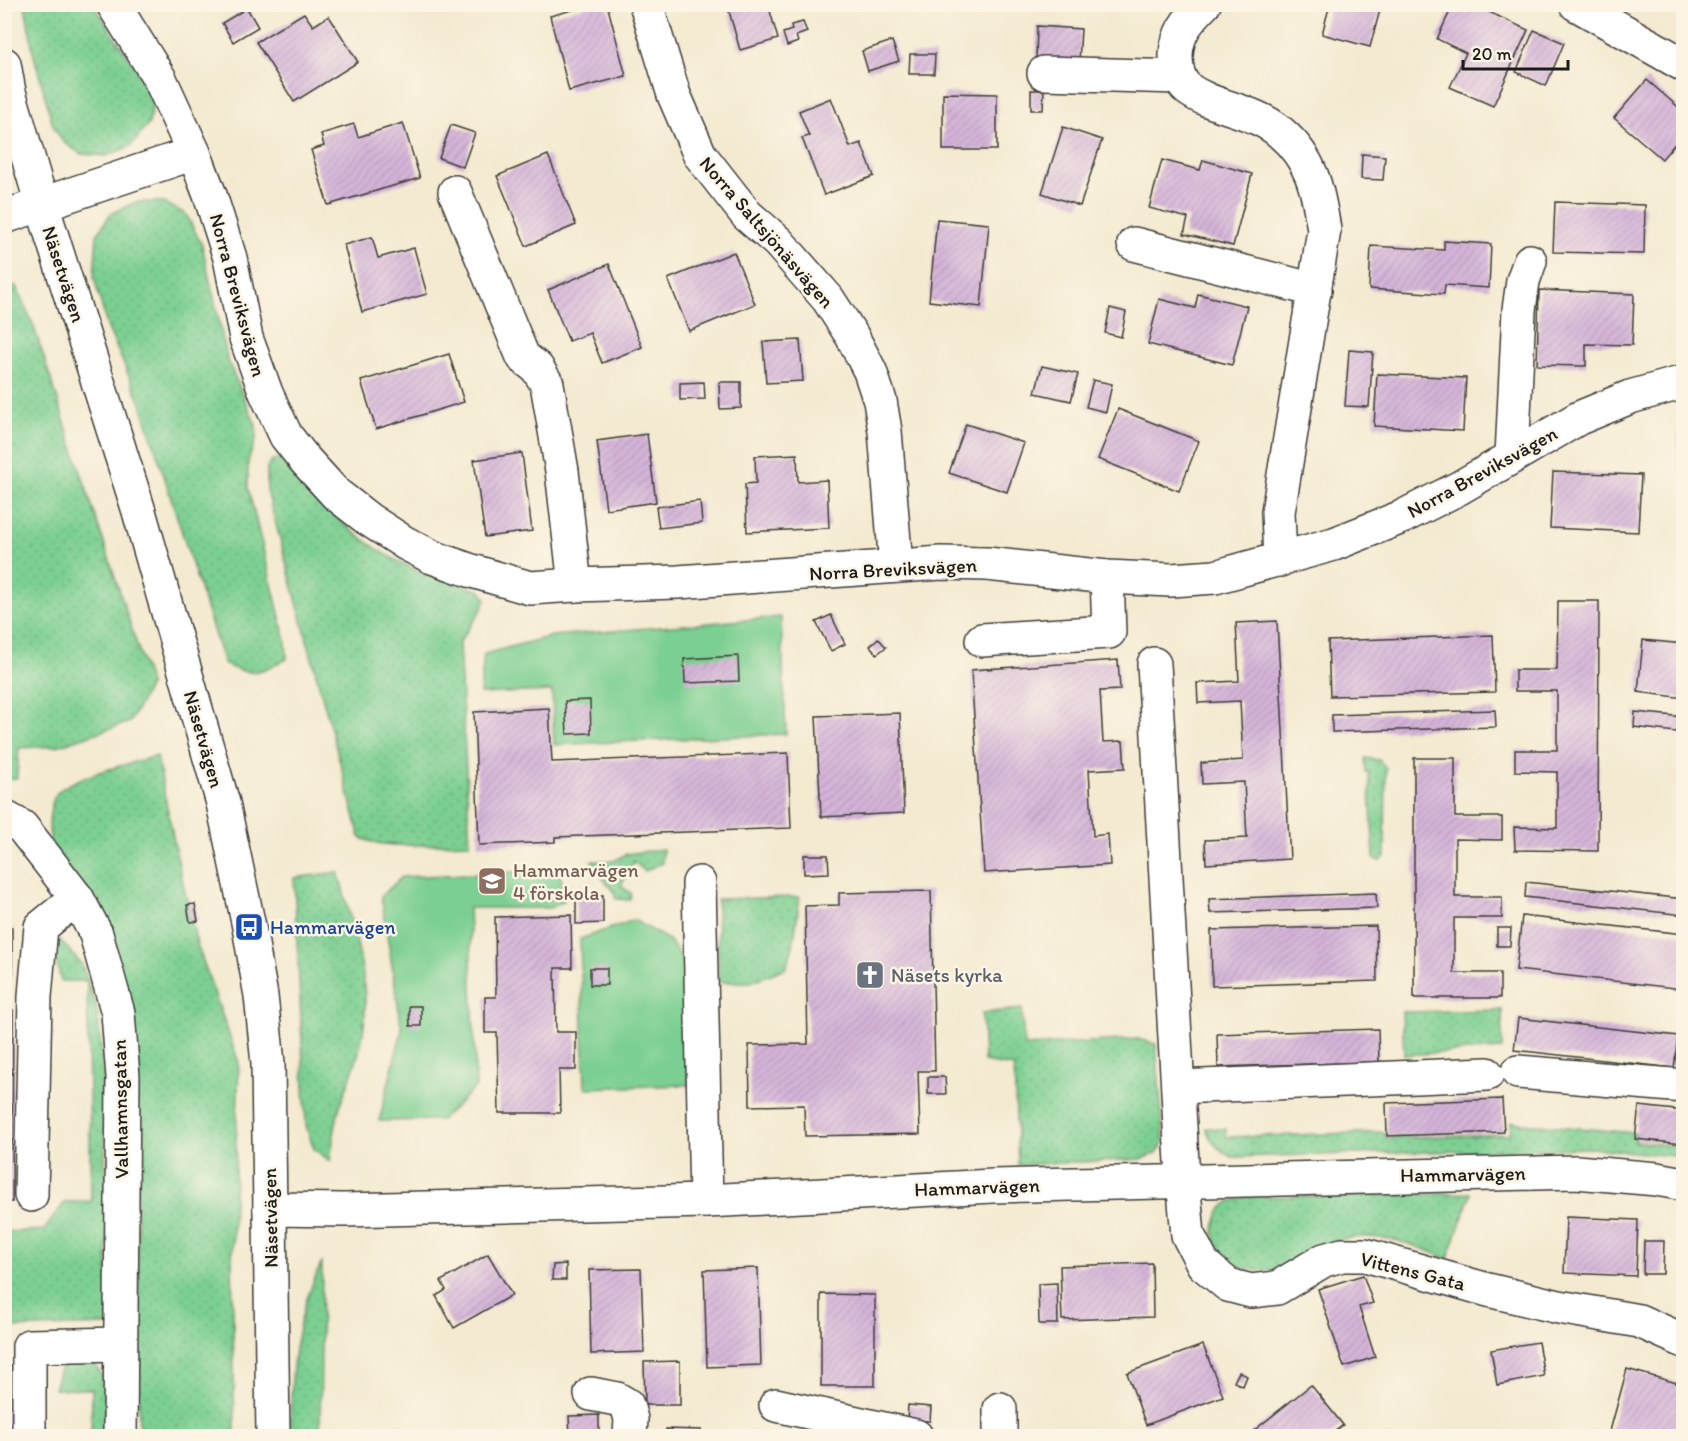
<svg xmlns="http://www.w3.org/2000/svg" width="1688" height="1441" viewBox="0 0 1688 1441" font-family="Itim,sans-serif">
<style>
.grass{fill:url(#grass-dots);stroke:#4c7657;stroke-width:1.5}
.park{fill:#7ccf92;stroke:#4c7657;stroke-width:1.5}
.building{fill:url(#building-hatch)}
.lines{fill:none;stroke-linecap:round;stroke-linejoin:round}
.minor-casing{stroke:#3c3b37;stroke-width:36}
.minor{stroke:#fff;stroke-width:33}
.labels{text-anchor:middle;stroke-width:5;stroke-linejoin:round;paint-order:stroke}
.street-label{font-size:20px;fill:#1c1c1c;stroke:#fcf5e5}
.education-label{font-size:20px;fill:#785e54;stroke:#fcf5e5;text-anchor:start}
.transit-label{font-size:20px;fill:#164399;stroke:#fcf5e5;text-anchor:start}
.worship-label{font-size:20px;fill:#5b616d;stroke:#fcf5e5;text-anchor:start}
</style>
<defs>
<pattern id="grass-dots" width="8" height="8" patternUnits="userSpaceOnUse" patternTransform="scale(1.5)"><rect width="8" height="8" fill="#7ccf92"/><path d="M2 2h.1M6 6h.1" fill="none" stroke="#6bb17d" stroke-width="1.8" stroke-linecap="round"/></pattern>
<pattern id="building-hatch" width="6" height="6" patternUnits="userSpaceOnUse" patternTransform="scale(1.5)"><rect width="6" height="6" fill="#d5b4d9"/><path d="M-1 1l2-2M0 6l6-6M5 7l2-2" fill="none" stroke="#b69aba"/></pattern>
</defs>
<rect width="100%" height="100%" fill="#fcf5e5"/>
<filter id="ink" filterUnits="userSpaceOnUse"><feTurbulence type="fractalNoise" baseFrequency=".0167" numOctaves="2"/><feDisplacementMap in="SourceGraphic" scale="12" xChannelSelector="R" yChannelSelector="G"/><feConvolveMatrix kernelMatrix="1 2 1 2 8 2 1 2 1" color-interpolation-filters="sRGB"/></filter>
<filter id="wash" filterUnits="userSpaceOnUse"><feTurbulence type="fractalNoise" baseFrequency=".008" numOctaves="4" result="noise"/><feDisplacementMap in="SourceGraphic" scale="24" xChannelSelector="R" yChannelSelector="G"/><feGaussianBlur stdDeviation="1.35" result="paint"/><feColorMatrix in="noise" values="0 0 0 0 0 0 0 0 0 0 0 0 0 0 0 0 0 1.4 0 .05"/><feComposite in="paint" operator="in"/></filter>
<g filter="url(#wash)">
<rect width="100%" height="100%" fill="#f4ead1"/>
<!-- grass -->
<g class="grass">
<polygon points="25,5 94,5 142,78 153,103 149,124 131,146 106,156 81,154 63,142 53,126 33,52"/>
<path d="M136 202H162L186 214 202 245 228 361 256 425 257 436 248 461V488L286 641 287 659C261 672 252 678 224 664L140 401 107 326 94 277 97 235 110 214Z"/>
<polygon points="4,282 16,286 33,324 150,685 130,722 57,746 19,748 17,778 5,780"/>
<path d="M279 459C321 506 364 549 423 573 442 580 462 585 481 591L486 599 482 609 459 643 470 843C442 843 382 851 360 837L267 491V468L272 460Z"/>
<path d="M157 756 177 857 197 944 239 1063 232 1258 235 1436H139L136 1057 53 856C49 836 46 816 55 796 63 778 136 762 157 756Z"/>
<polygon points="1365,758 1379,760 1386,768 1385,857 1380,861 1374,859 1369,772 1366,772"/>
<polygon points="663,849 662,863 645,871 634,862 621,886 631,893 630,900 616,899 613,890 593,867 592,861 614,861 626,854"/>
<path d="M338 872C351 920 370 977 364 1026 361 1054 349 1080 340 1106 335 1123 333 1143 330 1161L314 1149 306 1126 294 878Z"/>
<polygon points="800,897 793,946 786,968 751,982 719,982 717,899"/>
<polygon points="59,939 82,965 97,1009 103,1067 109,1325 5,1328 4,1232 44,1230 65,1202 91,1201 87,981 61,981 51,940"/>
<polygon points="1022,1009 1024,1046 1138,1039 1156,1044 1164,1142 1157,1153 1143,1159 1018,1165 1014,1067 984,1062 982,1013"/>
<polygon points="1502,1010 1502,1049 1404,1055 1402,1012"/>
<path d="M1511 1122 1635 1133 1634 1141 1683 1147V1157L1591 1148 1232 1157C1218 1149 1211 1143 1206 1128L1226 1129V1137L1385 1132 1386 1138 1510 1134Z"/>
<path d="M1471 1193 1448 1259C1420 1247 1396 1237 1365 1237 1354 1237 1340 1240 1329 1243 1317 1247 1305 1257 1293 1263 1272 1275 1239 1274 1222 1253 1214 1243 1212 1233 1216 1220 1221 1204 1231 1200 1246 1197Z"/>
<path d="M322 1262 320 1436H291C290 1372 293 1321 322 1262Z"/>
<polygon points="72,1357 95,1364 105,1381 106,1436 91,1436 92,1389 54,1389 60,1369"/>
</g>
<!-- park -->
<g class="park">
<polygon points="781,617 786,734 554,745 552,691 480,694 484,654 552,636"/>
<polygon points="560,870 564,901 550,908 469,908 476,1087 441,1120 379,1121 402,1030 381,896 402,877"/>
<polygon points="634,920 669,940 685,963 689,1085 585,1088 580,939"/>
</g>
<g id="blocks">
<!-- building -->
<g class="building">
<polygon points="594,4 607,4 626,76 569,91 550,16"/>
<polygon points="727,4 768,4 778,39 740,50"/>
<polygon points="1330,4 1361,4 1380,10 1370,47 1322,34"/>
<polygon points="1453,5 1474,5 1528,30 1493,106 1450,87 1466,53 1437,39"/>
<polygon points="247,8 258,27 233,42 222,23"/>
<polygon points="304,13 313,26 329,16 358,62 294,102 256,42"/>
<polygon points="803,22 807,32 796,36 798,42 787,46 783,33 792,30 791,25"/>
<polygon points="1037,26 1081,29 1079,62 1036,60"/>
<polygon points="1534,30 1564,43 1546,86 1516,72"/>
<polygon points="892,41 899,61 868,71 862,51"/>
<polygon points="910,54 935,54 934,74 909,74"/>
<polygon points="1647,80 1684,112 1684,133 1662,159 1614,118"/>
<polygon points="1031,90 1044,90 1043,110 1031,110"/>
<polygon points="943,93 997,94 997,150 943,150"/>
<polygon points="831,98 850,147 861,143 874,176 824,195 802,138 809,136 799,111"/>
<polygon points="403,123 420,178 328,205 311,150 324,146 321,134 354,124 358,137"/>
<polygon points="451,125 475,133 463,167 439,158"/>
<polygon points="1063,127 1102,140 1080,206 1042,193"/>
<polygon points="1362,154 1385,156 1383,180 1361,179"/>
<polygon points="548,155 576,225 526,246 497,176"/>
<polygon points="1162,160 1200,170 1203,160 1252,174 1233,246 1184,234 1188,218 1149,208"/>
<polygon points="1555,202 1645,205 1644,254 1553,252"/>
<polygon points="937,219 989,224 981,307 929,301"/>
<polygon points="372,237 378,258 414,248 427,294 362,312 344,245"/>
<polygon points="1444,241 1491,244 1489,288 1445,285 1444,294 1369,289 1371,246 1444,250"/>
<polygon points="734,252 755,304 689,331 668,279"/>
<polygon points="609,264 642,347 602,363 590,333 569,341 548,290"/>
<polygon points="1539,290 1634,294 1632,345 1586,344 1586,366 1537,365"/>
<polygon points="1198,294 1247,306 1232,365 1148,344 1159,299 1195,308"/>
<polygon points="1110,308 1126,312 1121,337 1105,333"/>
<polygon points="800,340 803,381 766,383 763,342"/>
<polygon points="1349,350 1373,352 1369,407 1345,406"/>
<polygon points="449,354 464,402 376,429 361,381"/>
<polygon points="1042,366 1078,374 1071,401 1035,393"/>
<polygon points="1377,374 1466,378 1463,431 1374,426"/>
<polygon points="1093,380 1112,384 1106,412 1086,407"/>
<polygon points="704,382 705,399 680,400 680,383"/>
<polygon points="719,382 741,382 741,408 720,409"/>
<polygon points="1118,409 1199,441 1179,491 1098,459"/>
<polygon points="966,424 1024,443 1007,492 949,473"/>
<polygon points="1678,430 1684,430 1684,470 1677,470"/>
<polygon points="647,434 656,502 606,509 597,441"/>
<polygon points="522,453 532,531 485,537 474,460"/>
<polygon points="797,454 798,482 827,480 829,528 747,532 745,484 756,483 755,456"/>
<polygon points="1553,472 1641,475 1638,532 1550,528"/>
<polygon points="700,501 702,523 659,528 656,507"/>
<polygon points="1558,601 1599,601 1598,851 1515,850 1514,827 1557,828 1557,772 1515,771 1515,750 1557,750 1557,691 1515,691 1515,670 1557,670"/>
<polygon points="831,615 845,644 831,651 816,622"/>
<polygon points="1277,621 1290,859 1206,864 1205,840 1247,838 1244,782 1202,784 1201,763 1243,760 1240,701 1198,703 1197,683 1239,681 1236,623"/>
<polygon points="1493,635 1495,692 1330,696 1328,641"/>
<polygon points="878,638 886,647 877,654 870,646"/>
<polygon points="1643,640 1684,644 1684,698 1638,692"/>
<polygon points="738,656 739,681 685,683 684,659"/>
<polygon points="1118,660 1120,690 1100,691 1103,742 1123,741 1125,768 1089,770 1093,836 1108,834 1110,865 984,873 971,670"/>
<polygon points="590,700 591,733 567,734 565,701"/>
<polygon points="549,708 552,762 788,753 791,828 555,837 555,842 479,845 474,712"/>
<polygon points="1495,710 1496,727 1332,732 1332,715"/>
<polygon points="1635,712 1684,717 1684,733 1634,727"/>
<polygon points="900,713 904,813 821,817 816,716"/>
<polygon points="1414,758 1455,758 1455,817 1502,817 1502,840 1455,839 1455,897 1502,897 1502,918 1454,918 1454,973 1500,973 1500,998 1414,998"/>
<polygon points="804,855 828,855 829,873 804,874"/>
<polygon points="1526,882 1684,899 1684,915 1525,897"/>
<polygon points="931,891 935,1071 918,1071 920,1134 805,1136 804,1105 750,1106 749,1045 808,1044 805,906 839,905 839,893"/>
<polygon points="1376,893 1377,908 1210,913 1209,899"/>
<polygon points="576,895 603,895 603,923 576,924"/>
<polygon points="195,904 198,921 190,922 187,905"/>
<polygon points="571,915 572,968 555,968 556,1032 576,1032 576,1070 559,1070 560,1113 499,1113 497,1033 485,1033 485,997 496,997 495,917"/>
<polygon points="1522,916 1684,934 1683,989 1516,970"/>
<polygon points="1376,926 1377,981 1212,986 1211,930"/>
<rect x="4" y="927" width="8" height="48"/>
<polygon points="1497,928 1511,928 1510,946 1497,946"/>
<rect x="590" y="968" width="17" height="17"/>
<polygon points="409,1006 421,1006 421,1026 410,1026"/>
<polygon points="4,1010 13,1010 12,1202 4,1202"/>
<polygon points="1518,1018 1678,1036 1674,1068 1514,1050"/>
<polygon points="1378,1029 1379,1062 1218,1067 1217,1034"/>
<polygon points="928,1077 945,1077 946,1094 928,1094"/>
<polygon points="1502,1099 1504,1132 1387,1136 1386,1103"/>
<polygon points="1639,1106 1684,1111 1684,1144 1635,1139"/>
<polygon points="1566,1217 1638,1220 1636,1276 1564,1273"/>
<polygon points="1644,1241 1664,1241 1663,1274 1643,1274"/>
<polygon points="488,1254 512,1295 454,1328 436,1296 446,1290 441,1281"/>
<polygon points="1152,1263 1153,1317 1062,1320 1060,1266"/>
<polygon points="566,1264 566,1280 552,1280 553,1265"/>
<polygon points="758,1268 761,1365 707,1367 704,1270"/>
<polygon points="641,1269 644,1352 591,1354 589,1270"/>
<polygon points="1363,1275 1373,1303 1359,1307 1375,1357 1344,1367 1318,1289"/>
<polygon points="1057,1283 1058,1324 1039,1324 1038,1284"/>
<polygon points="821,1294 875,1295 875,1386 821,1386"/>
<polygon points="1538,1342 1544,1376 1497,1385 1491,1350"/>
<polygon points="1203,1345 1223,1396 1146,1425 1127,1373"/>
<polygon points="680,1361 680,1405 645,1405 644,1362"/>
<rect x="4" y="1366" width="9" height="70"/>
<polygon points="1627,1369 1684,1385 1684,1436 1628,1436 1610,1431"/>
<polygon points="1239,1372 1247,1376 1243,1386 1234,1382"/>
<polygon points="1311,1385 1343,1425 1329,1436 1247,1436"/>
<polygon points="908,1405 931,1407 930,1421 907,1420"/>
<polygon points="599,1415 599,1436 570,1436 569,1416"/>
<polygon points="666,1429 701,1430 701,1436 666,1436"/>
</g>
</g>
</g>
<g filter="url(#ink)">
<use href="#blocks" fill-opacity="0" stroke="#3c3b37" stroke-width="1.5"/>
<g class="lines">
<!-- minor casing -->
<g class="minor-casing">
<g id="minor">
<polyline points="113,4 160,79 194,153"/>
<polyline points="646,4 674,95 700,155 747,215 778,242 828,299 852,336 870,371 880,401 885,431 896,566"/>
<path d="M1204 4C1188 20 1177 33 1176 55 1176 68 1178 81 1188 89 1213 108 1253 109 1280 132 1312 159 1318 190 1324 230L1278 512 1280 560"/>
<polyline points="1576,4 1684,65"/>
<polyline points="4,64 9,92 42,205 138,508 223,803 249,927 261,996 268,1063 273,1436"/>
<polyline points="1044,73 1179,77"/>
<polyline points="455,192 523,357 537,368 547,384 562,471 575,585"/>
<polyline points="4,217 194,153 210,195 230,258 246,338 266,393 286,436 305,460 336,494 368,519 405,543 432,557 469,570 530,588 575,585 678,582 941,563 987,564 1107,577 1171,580 1215,577 1334,544 1402,517 1459,488 1579,418 1630,397 1684,382"/>
<polyline points="1134,244 1315,290"/>
<polyline points="1512,456 1519,310 1523,281 1530,261"/>
<polyline points="982,640 1109,632 1107,577"/>
<polyline points="1154,664 1183,1180 1188,1235 1203,1264 1228,1285 1251,1291 1277,1288 1324,1260 1342,1255 1365,1255 1488,1290 1559,1307 1639,1321 1684,1341"/>
<polyline points="4,817 22,827 77,898 96,934 118,1013 123,1077 120,1436"/>
<polyline points="699,883 706,1201"/>
<polyline points="1518,1072 1684,1086"/>
<polyline points="1178,1087 1487,1074"/>
<polyline points="31,1195 35,996 41,927 77,898"/>
<polyline points="270,1209 344,1210 706,1201 993,1186 1576,1172 1657,1179 1684,1184"/>
<polyline points="591,1394 617,1399 627,1405 631,1419 630,1436"/>
<polyline points="776,1405 916,1436"/>
<polyline points="1000,1409 1000,1436"/>
<polyline points="29,1436 29,1346 120,1344"/>
</g>
</g>
<!-- minor -->
<use href="#minor" class="minor"/>
</g>
</g>
<!-- icons -->
<defs>
<g id="school-square" transform="scale(1.5)"><rect x="-9" y="-9" width="18" height="18" rx="4" fill="#8d6e63" stroke="#fcf5e5"/><path d="M0-5L7-2L0 1L-7-2ZM-4 1L0 2.5L4 1V4Q0 6-4 4Z" fill="#fff"/></g>
<g id="bus-square" transform="scale(1.5)"><rect x="-9" y="-9" width="18" height="18" rx="4" fill="#1a4fb4" stroke="#fcf5e5"/><path d="M-5-6H5V4H4V6H2V4H-2V6H-4V4H-5ZM-3.5-4V0h7V-4ZM-3.5 1.2v1.5H-2V1.2ZM2 1.2v1.5H3.5V1.2Z" fill="#fff"/></g>
<g id="church-square" transform="scale(1.5)"><rect x="-9" y="-9" width="18" height="18" rx="4" fill="#6b7280" stroke="#fcf5e5"/><path d="M-1.2-6h2.4v3.5h3.3v2.4h-3.3V6h-2.4V-.1h-3.3v-2.4h3.3Z" fill="#fff"/></g>
</defs>
<g fill-rule="evenodd">
<use href="#school-square" x="492" y="881"/>
<use href="#bus-square" x="249" y="927"/>
<use href="#church-square" x="870" y="975"/>
</g>
<g class="labels">
<!-- street labels -->
<g class="street-label">
<text transform="translate(767 232) rotate(49)" y="7">Norra Saltsjönäsvägen</text>
<text transform="translate(64 274) rotate(72)" y="7">Näsetvägen</text>
<text transform="translate(238 295) rotate(75)" y="7">Norra Breviksvägen</text>
<text transform="translate(1482 472) rotate(-29)" y="7">Norra Breviksvägen</text>
<text transform="translate(893 569) rotate(-3)" y="7">Norra Breviksvägen</text>
<text transform="translate(204 739) rotate(74)" y="7">Näsetvägen</text>
<text transform="translate(120 1109) rotate(-91)" y="7">Vallhamnsgatan</text>
<text transform="translate(1463 1174) rotate(-1)" y="7">Hammarvägen</text>
<text transform="translate(977 1187) rotate(-2)" y="7">Hammarvägen</text>
<text transform="translate(270 1218) rotate(-91)" y="7">Näsetvägen</text>
<text transform="translate(1413 1271) rotate(14)" y="7">Vittens Gata</text>
</g>
<!-- education labels -->
<g class="education-label">
<text x="513" y="877">Hammarvägen<tspan x="513" dy="23">4 förskola</tspan></text>
</g>
<!-- transit labels -->
<g class="transit-label">
<text x="270" y="934">Hammarvägen</text>
</g>
<!-- worship labels -->
<g class="worship-label">
<text x="891" y="982">Näsets kyrka</text>
</g>
</g>
<!-- margin -->
<rect width="1688" height="1441" fill="none" stroke="#fcf5e5" stroke-width="24"/>
<!-- scale -->
<path d="M1463 60v9h105v-9" fill="none" stroke="#1c1c1c" stroke-width="3"/>
<text x="1472" y="60" font-size="18" fill="#1c1c1c" stroke="#fcf5e5" stroke-width="4.5" paint-order="stroke">20 m</text>
</svg>
